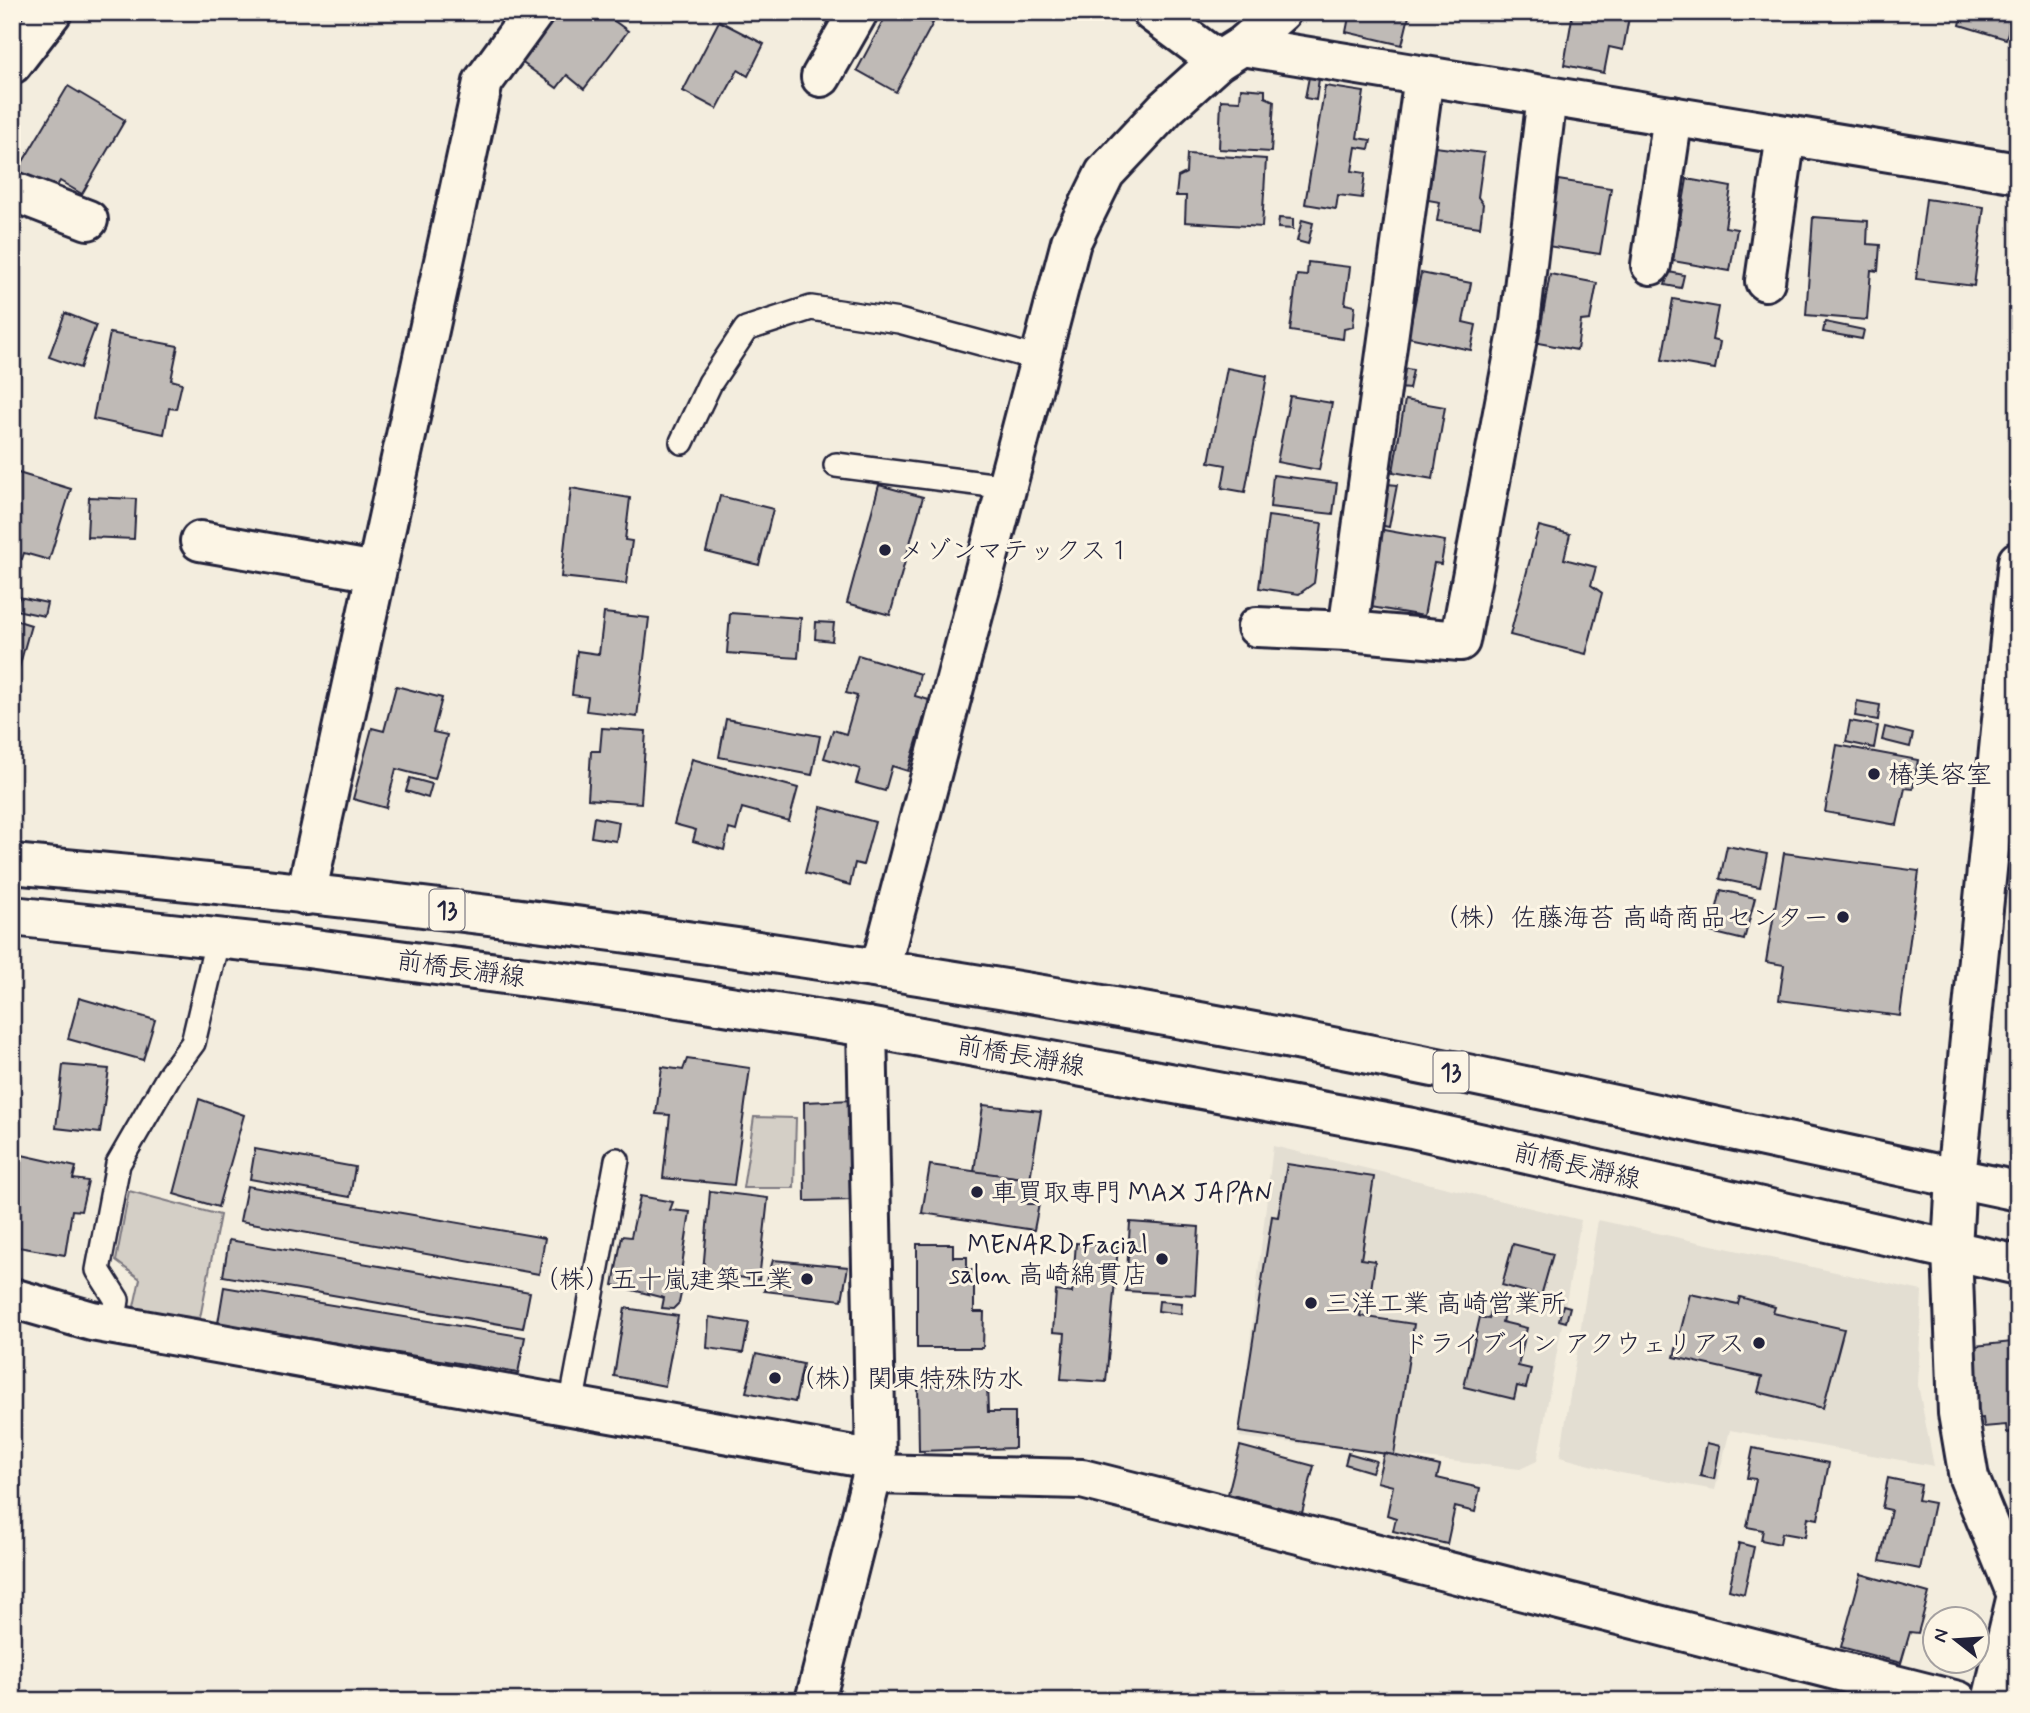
<svg xmlns="http://www.w3.org/2000/svg" width="2030" height="1713" viewBox="0 0 2030 1713" font-family="Mynerve,'Klee One',sans-serif">
<style>
.built{fill:#e3ded2}
.green{fill:#d4cfc6;stroke:#7b7880;stroke-width:2}
.building{fill:#bfbab6;stroke:#22223b;stroke-width:2}
.lines{fill:none;stroke-linecap:round;stroke-linejoin:round}
.lane-casing{stroke:#22223b;stroke-width:28}
.street-casing{stroke:#22223b;stroke-width:44}
.primary-casing{stroke:#22223b;stroke-width:44}
.lane{stroke:#fcf5e5;stroke-width:23}
.street{stroke:#fcf5e5;stroke-width:38}
.primary{stroke:#fcf5e5;stroke-width:38}
.poi-dot{fill:#22223b;stroke:#fcf5e5;stroke-width:2.5}
.labels{text-anchor:middle;stroke-width:6;stroke-linejoin:round;paint-order:stroke}
.shield{fill:#fcf5e5;stroke:#63616e;stroke-width:2}
.shield-label{font-size:24px;font-weight:bold;fill:#22223b}
.poi-label{font-size:26px;fill:#22223b;stroke:#fcf5e5;text-anchor:start}
.street-label{font-size:26px;fill:#22223b;stroke:#fcf5e5}
</style>
<rect width="100%" height="100%" fill="#f3edde"/>
<filter id="ink" filterUnits="userSpaceOnUse"><feTurbulence type="fractalNoise" baseFrequency=".0143" numOctaves="2"/><feDisplacementMap in="SourceGraphic" scale="14" xChannelSelector="R" yChannelSelector="G"/><feConvolveMatrix kernelMatrix="1 2 1 2 8 2 1 2 1" color-interpolation-filters="sRGB"/></filter>
<g filter="url(#ink)">
<!-- built -->
<g class="built">
<polygon points="1273,1146 1581,1220 1537,1461 1520,1469 1239,1437"/>
<polygon points="1598,1220 1922,1291 1918,1385 1934,1466 1730,1430 1715,1490 1621,1473 1560,1457"/>
</g>
<!-- green -->
<g class="green">
<polygon points="754,1117 796,1118 794,1188 743,1188"/>
<polygon points="129,1191 220,1215 200,1318 133,1311 140,1279 116,1261"/>
</g>
<!-- building -->
<g class="building">
<polygon points="556,12 602,12 628,31 584,89 567,75 557,88 520,61"/>
<polygon points="775,12 789,12 785,19"/>
<polygon points="888,12 913,12 933,23 896,92 857,70"/>
<polygon points="1350,12 1410,12 1402,45 1346,32"/>
<polygon points="1573,12 1630,12 1623,50 1609,47 1604,73 1564,65"/>
<polygon points="1856,12 1898,12 1897,19 1855,15"/>
<polygon points="1963,12 2014,12 2006,39 1960,25"/>
<polygon points="719,21 764,44 748,76 738,70 717,109 683,91"/>
<polygon points="1309,77 1319,79 1316,100 1305,98"/>
<polygon points="68,86 125,120 82,194 60,181 54,191 18,170"/>
<polygon points="1325,86 1364,92 1357,138 1371,140 1369,149 1356,147 1352,171 1365,173 1362,198 1338,195 1336,209 1305,204"/>
<polygon points="1241,88 1265,90 1265,97 1274,101 1271,152 1219,149 1221,100 1240,101"/>
<polygon points="1435,147 1484,153 1478,197 1483,204 1480,227 1437,221 1440,202 1428,200"/>
<polygon points="1187,154 1266,159 1262,227 1185,222 1186,196 1176,196 1178,177 1186,173"/>
<polygon points="1687,179 1731,187 1725,227 1737,229 1730,271 1673,261"/>
<polygon points="1558,180 1611,188 1600,254 1547,246"/>
<polygon points="1926,199 1984,207 1974,286 1916,279"/>
<polygon points="1813,217 1868,221 1867,244 1880,245 1878,271 1871,270 1867,320 1806,315"/>
<polygon points="1279,218 1293,219 1293,229 1278,228"/>
<polygon points="1302,220 1313,223 1308,244 1297,241"/>
<polygon points="1308,262 1350,267 1345,304 1355,306 1353,327 1344,329 1343,339 1290,331 1297,275 1307,276"/>
<polygon points="1669,272 1684,275 1681,288 1665,285"/>
<polygon points="1421,273 1471,283 1463,322 1476,325 1471,350 1408,337"/>
<polygon points="1550,274 1597,283 1590,320 1581,321 1577,350 1538,343"/>
<polygon points="1673,299 1718,307 1712,340 1720,342 1715,369 1662,360"/>
<polygon points="65,313 96,325 80,368 49,357"/>
<polygon points="1825,322 1864,330 1862,339 1823,332"/>
<polygon points="110,333 178,346 171,380 182,383 176,409 169,408 164,434 93,419"/>
<polygon points="1227,368 1267,376 1245,492 1222,488 1226,465 1209,462"/>
<polygon points="1402,368 1413,370 1409,389 1399,388"/>
<polygon points="12,373 19,375 12,398"/>
<polygon points="1290,396 1332,403 1319,470 1277,462"/>
<polygon points="1405,400 1445,407 1433,479 1393,472"/>
<polygon points="15,472 71,489 49,560 24,553 22,559 12,556 12,482"/>
<polygon points="1273,475 1337,483 1333,514 1270,507"/>
<polygon points="1387,484 1397,485 1389,527 1379,525"/>
<polygon points="879,485 923,497 890,615 847,603"/>
<polygon points="571,488 630,498 625,540 632,541 626,584 561,577"/>
<polygon points="720,496 773,509 759,565 706,552"/>
<polygon points="89,497 136,499 134,539 87,537"/>
<polygon points="1268,516 1322,523 1314,583 1299,594 1259,588"/>
<polygon points="1539,526 1570,534 1564,559 1596,567 1591,585 1602,593 1586,654 1510,635"/>
<polygon points="1378,529 1445,541 1441,564 1434,563 1424,616 1365,606"/>
<polygon points="19,597 47,603 44,616 16,610"/>
<polygon points="604,613 649,618 637,717 586,711 588,697 572,695 577,651 599,654"/>
<polygon points="730,613 801,618 798,658 727,653"/>
<polygon points="12,619 31,625 13,689 12,689"/>
<polygon points="816,622 834,623 832,641 815,639"/>
<polygon points="858,655 920,674 915,696 929,700 908,771 892,766 885,791 856,783 860,769 824,758 833,730 846,734 857,696 846,693"/>
<polygon points="396,686 442,698 433,732 447,735 435,779 396,769 386,808 353,799 372,728 384,731"/>
<polygon points="1857,701 1880,705 1878,720 1855,716"/>
<polygon points="726,719 820,736 812,775 719,757"/>
<polygon points="1850,721 1878,726 1874,748 1846,742"/>
<polygon points="1885,727 1913,734 1910,747 1882,740"/>
<polygon points="602,728 646,731 641,803 588,799 591,751 600,751"/>
<polygon points="1837,745 1918,760 1913,789 1905,788 1897,825 1825,812"/>
<polygon points="692,759 798,788 789,821 742,808 736,831 729,829 724,850 693,841 696,830 674,824"/>
<polygon points="410,778 432,784 428,798 406,791"/>
<polygon points="821,807 875,822 863,865 855,863 850,885 805,873"/>
<polygon points="594,817 619,822 616,841 591,837"/>
<polygon points="1727,846 1767,854 1760,887 1720,879"/>
<polygon points="1784,853 1919,871 1900,1016 1779,1000 1784,965 1766,962"/>
<polygon points="1721,890 1755,898 1744,940 1711,932"/>
<polygon points="79,998 155,1020 143,1060 68,1039"/>
<polygon points="687,1059 750,1068 734,1185 663,1178 670,1115 656,1114 662,1067 683,1070"/>
<polygon points="63,1065 109,1069 100,1133 56,1128"/>
<polygon points="199,1099 244,1115 218,1207 174,1194"/>
<polygon points="854,1100 854,1200 805,1201 804,1102"/>
<polygon points="983,1105 1041,1111 1030,1179 974,1172"/>
<polygon points="255,1149 355,1167 350,1197 250,1179"/>
<polygon points="22,1155 76,1167 73,1179 88,1181 81,1211 72,1210 65,1255 12,1246 12,1213"/>
<polygon points="1287,1164 1374,1177 1361,1259 1375,1261 1371,1290 1365,1289 1360,1316 1414,1324 1394,1455 1239,1432 1272,1216 1278,1217"/>
<polygon points="930,1165 1030,1179 1027,1204 1039,1204 1034,1230 922,1213"/>
<polygon points="247,1186 545,1238 539,1274 240,1221"/>
<polygon points="710,1191 768,1198 759,1280 703,1272"/>
<polygon points="640,1196 673,1202 670,1210 690,1212 681,1272 671,1274 670,1286 682,1289 679,1303 673,1309 662,1308 664,1298 613,1285 622,1236 631,1237"/>
<polygon points="1130,1222 1199,1227 1195,1295 1126,1291"/>
<polygon points="229,1240 530,1292 523,1328 223,1276"/>
<polygon points="1076,1243 1118,1247 1106,1382 1061,1379 1065,1333 1053,1332 1056,1291 1072,1293"/>
<polygon points="917,1244 953,1244 953,1257 967,1257 967,1270 974,1270 974,1312 984,1312 983,1348 917,1348"/>
<polygon points="1513,1244 1553,1254 1541,1296 1502,1285"/>
<polygon points="773,1260 848,1267 842,1300 764,1291"/>
<polygon points="224,1287 525,1337 518,1373 218,1323"/>
<polygon points="1690,1294 1738,1304 1740,1297 1775,1307 1773,1313 1844,1329 1823,1408 1758,1392 1762,1377 1674,1357"/>
<polygon points="1159,1301 1182,1303 1181,1314 1158,1311"/>
<polygon points="1563,1305 1570,1307 1566,1322 1559,1320"/>
<polygon points="625,1308 678,1316 665,1386 614,1376"/>
<polygon points="1491,1310 1504,1313 1502,1322 1527,1328 1518,1366 1531,1369 1526,1388 1517,1386 1514,1399 1464,1387 1480,1317 1489,1319"/>
<polygon points="709,1317 749,1323 743,1353 707,1348"/>
<polygon points="2012,1342 2018,1387 2018,1431 2007,1433 2006,1425 1984,1427 1983,1418 1972,1419 1965,1347"/>
<polygon points="756,1354 803,1364 795,1402 746,1392"/>
<polygon points="987,1384 988,1412 1015,1412 1015,1448 919,1451 918,1386"/>
<polygon points="1707,1443 1720,1446 1714,1479 1700,1476"/>
<polygon points="1240,1446 1314,1466 1302,1513 1228,1494"/>
<polygon points="1753,1448 1829,1463 1818,1519 1808,1517 1805,1537 1782,1533 1780,1544 1761,1540 1763,1530 1747,1527 1756,1479 1747,1478"/>
<polygon points="1348,1453 1376,1461 1372,1472 1345,1464"/>
<polygon points="1384,1453 1440,1466 1437,1478 1480,1488 1475,1512 1455,1507 1447,1544 1393,1531 1396,1518 1387,1515 1393,1486 1377,1482"/>
<polygon points="1888,1478 1921,1485 1918,1500 1934,1503 1920,1569 1880,1561 1891,1510 1882,1508"/>
<polygon points="1739,1543 1754,1547 1744,1594 1729,1590"/>
<polygon points="1861,1574 1929,1593 1918,1633 1910,1632 1901,1663 1841,1647"/>
</g>
<g class="lines">
<!-- lane casing -->
<g class="lane-casing">
<g id="lane">
<polyline points="682,442 710,383 746,329 811,308 899,321 1040,359"/>
<polyline points="836,465 1007,487"/>
<polyline points="113,1325 117,1300 98,1270 118,1164 170,1074 193,1043 218,937"/>
<polyline points="571,1406 617,1160"/>
</g>
</g>
<!-- street casing -->
<g class="street-casing">
<g id="street">
<polyline points="1152,12 1218,61"/>
<polyline points="1242,46 2018,173"/>
<polyline points="12,64 52,12"/>
<polyline points="821,77 858,12"/>
<polyline points="12,191 88,220"/>
<polyline points="1651,265 1673,116"/>
<polyline points="1765,281 1786,135"/>
<polyline points="200,541 376,572"/>
<polyline points="1257,627 1348,631 1424,76"/>
<polyline points="1348,631 1460,641 1520,322 1547,96"/>
<polyline points="306,895 483,82 534,12"/>
<polyline points="880,969 1071,242 1105,173 1166,108 1218,61 1242,46 1281,12"/>
<polyline points="12,1298 92,1321 876,1460"/>
<polyline points="873,1474 1082,1479 1958,1701"/>
<polyline points="815,1701 876,1460 867,1027"/>
<polyline points="1992,1701 2017,1595 1969,1478 1958,1413 1952,1248 1956,1178 2018,561"/>
</g>
</g>
<!-- primary casing -->
<g class="primary-casing">
<g id="primary">
<path d="M12 864C402 899 791 950 1177 1018 1459 1068 1738 1133 2018 1191"/>
<polyline points="12,916 300,947 633,991 867,1027 1412,1128 2018,1265"/>
</g>
</g>
<!-- lane -->
<use href="#lane" class="lane"/>
<!-- street -->
<use href="#street" class="street"/>
<!-- primary -->
<use href="#primary" class="primary"/>
</g>
</g>
<!-- markers -->
<g class="poi-dot">
<circle cx="885" cy="550" r="7"/>
<circle cx="1874" cy="774" r="7"/>
<circle cx="1843" cy="917" r="7"/>
<circle cx="977" cy="1192" r="7"/>
<circle cx="1162" cy="1259" r="7"/>
<circle cx="807" cy="1279" r="7"/>
<circle cx="1311" cy="1303" r="7"/>
<circle cx="1759" cy="1343" r="7"/>
<circle cx="775" cy="1378" r="7"/>
</g>
<g class="labels">
<!-- shield labels -->
<g class="shield">
<rect x="429.5" y="889.5" width="35" height="41" rx="5"/>
<rect x="1433.5" y="1051.5" width="35" height="41" rx="5"/>
</g>
<g class="shield-label">
<text x="447" y="918">13</text>
<text x="1451" y="1080">13</text>
</g>
<!-- poi labels -->
<g class="poi-label">
<text x="899" y="559">メゾンマテックス１</text>
<text x="1888" y="783">椿美容室</text>
<text x="1829" y="926" text-anchor="end">（株）佐藤海苔 高崎商品センター</text>
<text x="991" y="1201">車買取専門 MAX JAPAN</text>
<text x="1148" y="1253" text-anchor="end">MENARD Facial<tspan x="1148" dy="30">salon 高崎綿貫店</tspan></text>
<text x="793" y="1288" text-anchor="end">（株）五十嵐建築工業</text>
<text x="1325" y="1312">三洋工業 高崎営業所</text>
<text x="1745" y="1352" text-anchor="end">ドライブイン アクウェリアス</text>
<text x="789" y="1387">（株）関東特殊防水</text>
</g>
<!-- street labels -->
<g class="street-label">
<text transform="translate(461 968) rotate(8)" y="9">前橋長瀞線</text>
<text transform="translate(1021 1055) rotate(10)" y="9">前橋長瀞線</text>
<text transform="translate(1577 1165) rotate(13)" y="9">前橋長瀞線</text>
</g>
</g>
<!-- margin -->
<rect width="2030" height="1713" fill="none" stroke="#fcf5e5" stroke-width="42"/>
<rect x="21" y="21" width="1988" height="1671" fill="none" stroke="#22223b" stroke-width="2.5" filter="url(#ink)"/>
<!-- north arrow -->
<g transform="translate(1956 1640) rotate(287)"><circle r="33" fill="#fcf5e5" stroke="#a5a1a1" stroke-width="2"/>
<path d="M0-5L12 26L0 18L-12 26Z" fill="#22223b"/>
<text y="-10" font-size="19" font-weight="bold" text-anchor="middle" fill="#22223b">N</text>
</g>
</svg>
